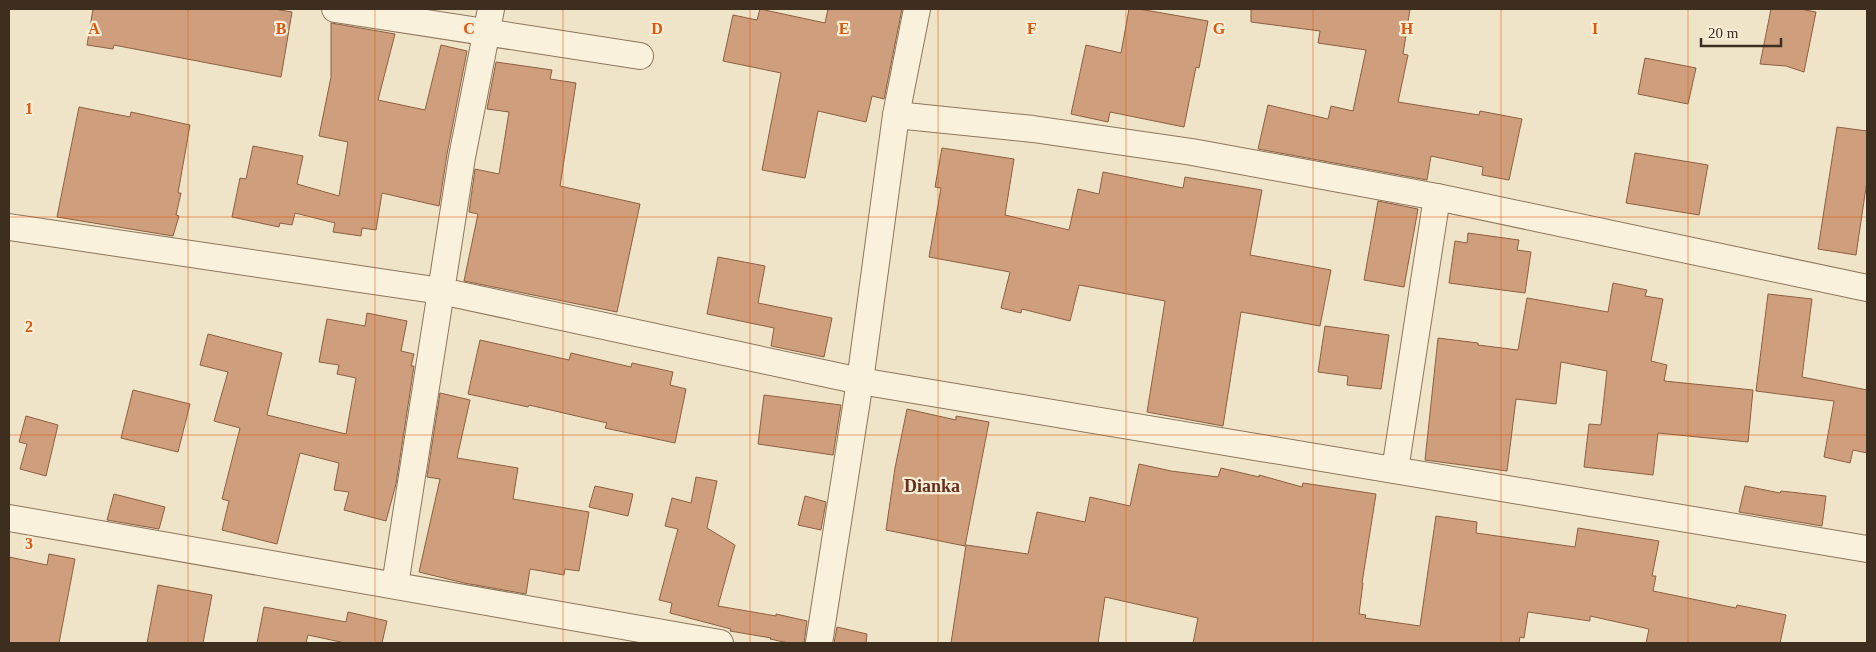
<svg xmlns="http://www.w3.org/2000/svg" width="1876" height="652" viewBox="0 0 1876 652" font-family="'Times New Roman',serif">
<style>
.building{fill:#cf9f7d;stroke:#8d5f41}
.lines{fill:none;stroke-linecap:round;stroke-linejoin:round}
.minor-casing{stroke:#8d765c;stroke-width:28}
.minor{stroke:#faf1dc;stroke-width:26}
.grid{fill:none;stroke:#df570d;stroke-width:1;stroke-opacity:0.55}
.labels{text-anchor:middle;stroke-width:4.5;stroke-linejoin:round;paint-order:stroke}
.quarter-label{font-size:18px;font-weight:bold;fill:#6b2e1e;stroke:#f7eed8}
.grid-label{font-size:16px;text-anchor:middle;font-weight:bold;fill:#df570d;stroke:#f7eed8;stroke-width:4.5;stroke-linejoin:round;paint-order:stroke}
</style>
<rect width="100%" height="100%" fill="#f0e4c8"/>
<!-- building -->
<g class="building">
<polygon points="93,9 274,9 292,12 281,77 119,46 114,45 113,49 87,45"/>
<polygon points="760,9 825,23 828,9 902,9 884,99 872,96 866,122 818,111 805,178 762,170 781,73 723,61 733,15 757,20"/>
<polygon points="1129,9 1139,9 1208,21 1199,68 1196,67 1184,127 1110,112 1108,122 1071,114 1086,45 1121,53"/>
<polygon points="1251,9 1410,9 1403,54 1408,55 1398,102 1479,115 1480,111 1522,119 1509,180 1482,175 1483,167 1431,156 1427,180 1258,149 1268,105 1328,119 1331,106 1353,111 1366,50 1318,43 1320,31 1251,22"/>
<polygon points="1771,9 1800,9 1816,12 1804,72 1786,66 1760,64"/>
<polygon points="331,23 395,34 378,100 425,110 441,45 467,51 447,154 439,206 382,193 376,230 362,228 361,236 333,232 335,223 295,213 292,225 280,223 279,227 232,217 240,178 246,179 253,146 303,156 297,184 339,196 348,142 319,136 331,77"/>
<polygon points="1645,58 1696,68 1688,104 1638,94"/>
<polygon points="496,62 552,70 550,79 576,83 560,186 640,204 617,312 464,281 478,214 469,212 475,169 499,174 509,112 487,109"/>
<polygon points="79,107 130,117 131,112 190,125 178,193 181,193 176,215 179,216 173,236 57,217"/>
<polygon points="1837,127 1867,131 1867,181 1856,255 1818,249"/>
<polygon points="942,148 1014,159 1005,215 1069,230 1078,189 1099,194 1103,172 1183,188 1185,177 1262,190 1250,255 1331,270 1320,326 1241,312 1223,426 1147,412 1165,301 1079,285 1070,321 1022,309 1021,313 1001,308 1010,272 929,257 941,188 935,187"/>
<polygon points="1635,153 1708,165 1699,215 1626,203"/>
<polygon points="1378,201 1418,209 1404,287 1364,280"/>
<polygon points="1468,233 1519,240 1517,250 1531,252 1525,293 1449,283 1455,241 1467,243"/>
<polygon points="718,257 765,266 758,303 832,318 824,357 771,346 774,328 707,314"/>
<polygon points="1613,283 1647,290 1645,296 1663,299 1651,361 1667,365 1664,381 1753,390 1748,442 1658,433 1653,475 1584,467 1589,424 1601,425 1607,371 1561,362 1556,404 1516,399 1507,471 1425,460 1438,338 1478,343 1478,345 1518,350 1527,298 1608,312"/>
<polygon points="1768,294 1812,299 1802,377 1867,390 1867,453 1853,450 1850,463 1824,457 1834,401 1756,391"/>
<polygon points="367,313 407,321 401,351 414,354 411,366 414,366 396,484 386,521 344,510 349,492 334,490 339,463 300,453 277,544 222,530 229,501 222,499 240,428 214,421 228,372 200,365 208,334 282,353 267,415 346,434 356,378 337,374 339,365 319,362 327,319 365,326"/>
<polygon points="1325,326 1389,335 1381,389 1347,385 1348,376 1318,372"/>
<polygon points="480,340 569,360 571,353 631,367 632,363 673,372 670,385 686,389 675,443 605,428 607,423 529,405 528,407 468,394"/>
<polygon points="133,390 190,404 178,452 121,438"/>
<polygon points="440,393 470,400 457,458 518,468 513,499 589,512 579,571 565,569 564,575 530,569 526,594 464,583 419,572 440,479 427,477"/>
<polygon points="764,395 841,405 833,455 758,444"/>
<polygon points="907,409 956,420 956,416 989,422 965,546 886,530 895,468"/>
<polygon points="26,416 58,425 46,476 20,469 27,444 19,442"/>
<polygon points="1139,464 1171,471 1218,477 1221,468 1259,477 1259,475 1302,487 1303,483 1376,494 1362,583 1363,583 1359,614 1366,615 1365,618 1420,626 1436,516 1477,522 1476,533 1575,547 1578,528 1659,541 1652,576 1656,576 1653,591 1736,608 1737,605 1786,615 1780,643 1646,643 1649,629 1590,616 1590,621 1528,612 1524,638 1520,637 1519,643 1193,643 1198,618 1105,597 1098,643 951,643 966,545 1028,554 1037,512 1085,522 1090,497 1130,506"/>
<polygon points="696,477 717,481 707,528 735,545 718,606 776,616 776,614 807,621 804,643 789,643 770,639 771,638 730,631 731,629 670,613 672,603 659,600 678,529 665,526 672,498 691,503"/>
<polygon points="595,486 633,494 628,516 589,507"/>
<polygon points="1745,486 1780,493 1781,491 1826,496 1822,526 1739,512"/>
<polygon points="114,494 165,507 159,529 107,520"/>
<polygon points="805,496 826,502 821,530 798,525"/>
<polygon points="49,554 75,559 59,643 9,643 9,557 47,565"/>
<polygon points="158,585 212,595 203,643 147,643"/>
<polygon points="264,607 346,622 348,612 387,621 382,643 345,643 308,635 306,643 257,643"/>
<polygon points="837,627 867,634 866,643 834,643"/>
</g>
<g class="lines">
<!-- minor casing -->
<g class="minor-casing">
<g id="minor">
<polyline points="335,9 640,56"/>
<polyline points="896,115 1033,129 1192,152 1437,197"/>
<polyline points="9,227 441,291 860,381 1867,549"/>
<polyline points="1395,470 1437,197 1867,288"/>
<polyline points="9,518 720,643"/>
<polyline points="395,585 462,157 491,9"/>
<polyline points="819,643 860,381 896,115 917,9"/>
</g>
</g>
<!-- minor -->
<use href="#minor" class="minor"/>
</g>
<!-- grid -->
<path class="grid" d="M188 9V643M375 9V643M563 9V643M750 9V643M938 9V643M1126 9V643M1313 9V643M1501 9V643M1688 9V643M9 217H1867M9 435H1867"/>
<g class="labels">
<!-- quarter labels -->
<g class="quarter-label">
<text x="932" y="492">Dianka</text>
</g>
</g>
<g class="grid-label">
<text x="94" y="34">A</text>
<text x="281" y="34">B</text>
<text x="469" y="34">C</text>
<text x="657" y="34">D</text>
<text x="844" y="34">E</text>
<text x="1032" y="34">F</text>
<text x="1219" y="34">G</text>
<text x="1407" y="34">H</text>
<text x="1595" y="34">I</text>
<text x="29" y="114">1</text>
<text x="29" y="332">2</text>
<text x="29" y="549">3</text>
</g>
<!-- border -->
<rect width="1876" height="652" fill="none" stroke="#3d2e20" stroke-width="20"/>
<!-- scale -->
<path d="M1701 38v8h80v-8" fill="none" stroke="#3d2e20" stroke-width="2.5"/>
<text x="1708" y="38" font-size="15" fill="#3d2e20" stroke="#f7eed8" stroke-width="4" paint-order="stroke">20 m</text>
</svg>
